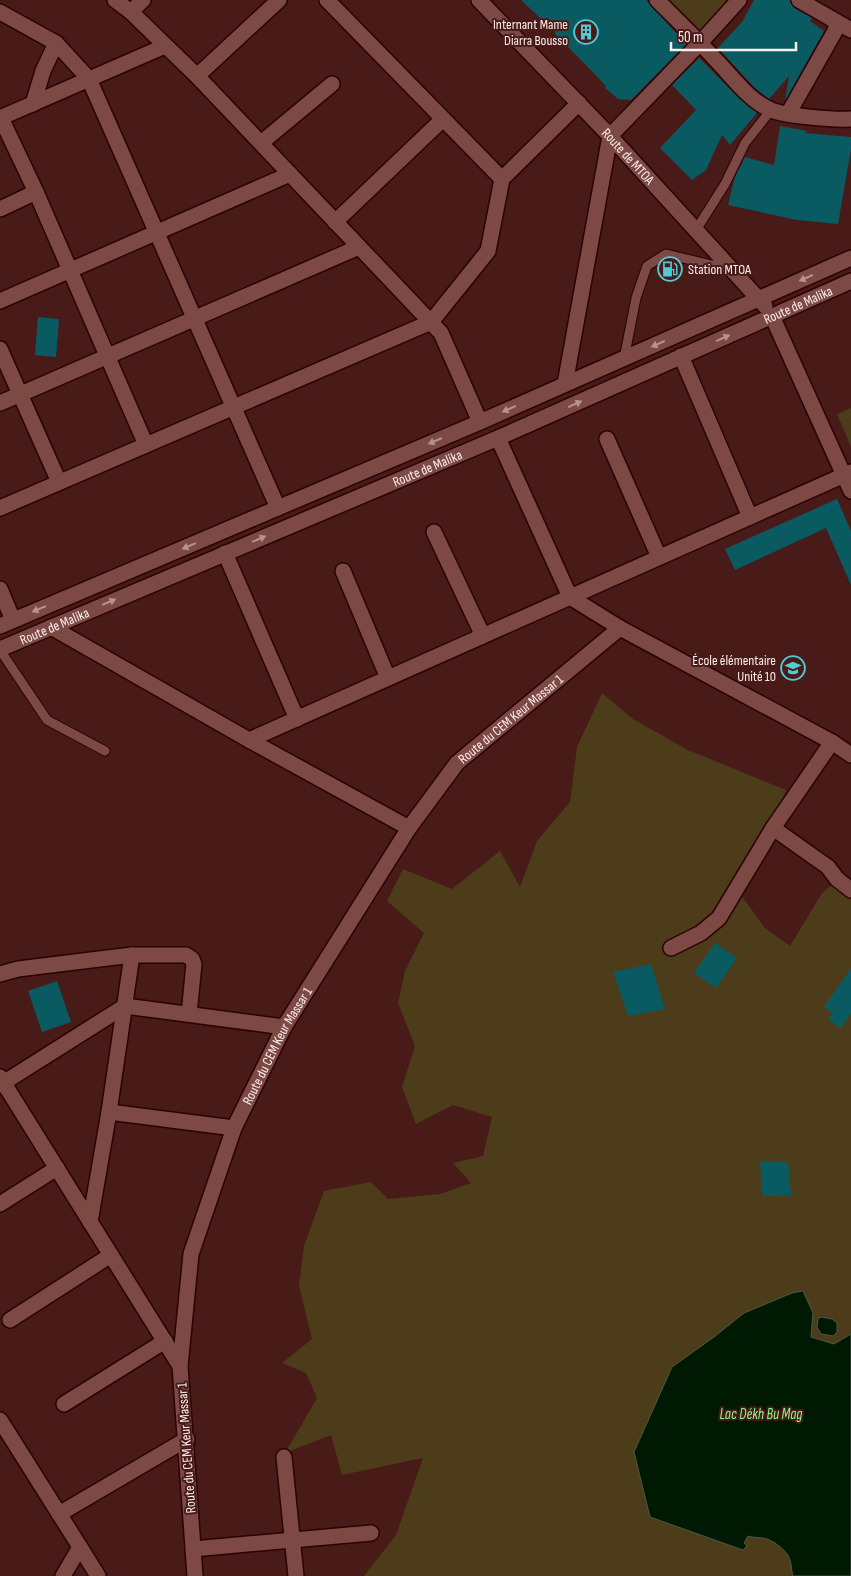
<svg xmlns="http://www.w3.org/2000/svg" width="851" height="1576" viewBox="0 0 851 1576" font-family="'Sofia Sans Condensed',sans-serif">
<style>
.green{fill:#4c3c1a}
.water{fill:#001902;stroke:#4b5948}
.building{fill:#0a5a62}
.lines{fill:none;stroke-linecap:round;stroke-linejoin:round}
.lane-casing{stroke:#2c0203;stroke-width:11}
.street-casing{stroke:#2c0203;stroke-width:18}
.secondary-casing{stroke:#2c0203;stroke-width:18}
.lane{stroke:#7c4945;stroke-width:9}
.street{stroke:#7c4945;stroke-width:15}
.secondary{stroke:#7c4945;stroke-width:15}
.oneway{fill:#b59391}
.labels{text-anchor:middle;stroke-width:4;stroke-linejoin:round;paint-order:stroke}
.poi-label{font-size:14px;fill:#fbeeed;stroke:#481a18;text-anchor:end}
.street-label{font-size:14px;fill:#fbeeed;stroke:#481a18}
.water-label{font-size:15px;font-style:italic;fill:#85fb8d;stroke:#481a18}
</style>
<rect width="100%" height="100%" fill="#481a18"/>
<!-- green -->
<g class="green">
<polygon points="665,0 727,0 699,36"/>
<polygon points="851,408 851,447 837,414"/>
<polygon points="602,693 633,719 688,750 786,790 741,895 765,928 790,946 822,893 837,881 851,889 851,1576 364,1576 396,1535 423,1458 342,1475 331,1435 285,1453 317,1398 306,1373 282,1363 312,1339 299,1286 304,1246 324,1191 371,1182 388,1199 440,1194 471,1183 453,1163 483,1156 492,1117 453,1105 416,1124 402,1087 415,1046 398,1003 405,971 424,933 387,901 403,869 452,889 500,851 520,887 537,841 570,802 577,747"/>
</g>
<!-- water -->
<g class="water">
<path d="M803 1291 813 1313 811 1337 834 1344 851 1334V1576H793C791 1570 792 1566 790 1560 788 1551 772 1539 763 1538 757 1537 754 1538 748 1536L744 1543 747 1546 743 1550 650 1517 634 1452 672 1367 714 1337 744 1313 792 1293Z"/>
<polygon points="821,1317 832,1319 837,1323 837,1332 833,1336 821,1334 817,1327 818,1319"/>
</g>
<!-- building -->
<g class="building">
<polygon points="521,0 646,0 686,44 631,100 618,99 605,88 606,86 583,62 555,34 556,33"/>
<polygon points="754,0 790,0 794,8 812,18 810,21 824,31 785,101 789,76 769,99 754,87 718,48 742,22"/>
<polygon points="699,58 741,100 757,113 730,145 722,135 706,170 692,180 660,148 696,110 672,85"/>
<polygon points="780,126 808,131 805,133 851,137 851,149 838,224 797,220 728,205 735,177 745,157 774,165"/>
<polygon points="38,317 59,319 56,357 35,355"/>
<polygon points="837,499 851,531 851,585 826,528 735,570 725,549"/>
<polygon points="715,943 737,958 716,988 694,973"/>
<polygon points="651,964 665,1009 628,1016 613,972"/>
<polygon points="851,968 851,1013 841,1028 828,1019 833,1013 824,1007"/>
<polygon points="57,981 71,1022 42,1032 28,991"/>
<polygon points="760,1161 788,1162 791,1195 762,1196"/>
</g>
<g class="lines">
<!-- lane casing -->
<g class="lane-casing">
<g id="lane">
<polyline points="696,230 725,184 745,143 771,110"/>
<polyline points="624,359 636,298 647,266 666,254 728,269"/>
<polyline points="0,650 47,720 105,751"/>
</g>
</g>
<!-- street casing -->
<g class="street-casing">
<g id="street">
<polyline points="115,0 131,12 197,76 441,333 480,422"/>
<polyline points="327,0 502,179"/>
<path d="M657 0C676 19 696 38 714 58 731 75 748 100 771 110 786 116 834 120 851 119"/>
<polyline points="799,0 851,30"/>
<polyline points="0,12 56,43 89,79 278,508"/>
<polyline points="131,12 143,0"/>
<polyline points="197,76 279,0"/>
<polyline points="33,104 43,71 56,43"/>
<polyline points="788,114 835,31 837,22"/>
<polyline points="0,118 165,46"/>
<polyline points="1,118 36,192 146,445"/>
<polyline points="261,143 332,84"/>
<polyline points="0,209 36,192"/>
<polyline points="335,222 443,119"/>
<polyline points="0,301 290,174"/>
<polyline points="772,316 851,491"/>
<polyline points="0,349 59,482"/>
<polyline points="681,356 750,517"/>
<polyline points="565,384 610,136 700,43 739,0"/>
<polyline points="0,403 359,247"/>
<polyline points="498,438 570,597 620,628 832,742 851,755"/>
<polyline points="607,439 659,557"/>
<polyline points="0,508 431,322 488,251 502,179 579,103"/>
<polyline points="434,532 483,636"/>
<polyline points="225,553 297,719"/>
<polyline points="343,571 388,678"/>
<polyline points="0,589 13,620"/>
<polyline points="51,627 249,740 409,828"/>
<polyline points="249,740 851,472"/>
<polyline points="773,828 828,867 837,879 851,890"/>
<polyline points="671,948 701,933 719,918 773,828 832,742"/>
<polyline points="0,974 18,969 132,955 186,955 192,959 194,964 189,1014"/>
<polyline points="0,1077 180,1366"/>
<polyline points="0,1085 125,1006 284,1027"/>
<polyline points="109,1112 234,1128"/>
<polyline points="0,1204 57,1168"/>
<polyline points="90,1222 109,1112 132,955"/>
<polyline points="10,1320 111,1255"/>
<polyline points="64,1404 165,1341"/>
<polyline points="284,1457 296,1576"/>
<polyline points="59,1514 187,1439"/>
<polyline points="80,1547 98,1576"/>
<polyline points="193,1549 371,1533"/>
<path id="s1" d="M195 1576 180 1366 191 1254 234 1128 284 1027 409 828 457 763 620 628"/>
</g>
</g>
<!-- secondary casing -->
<g class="secondary-casing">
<g id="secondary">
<path id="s2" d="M479 0 610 136 765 306"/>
<polyline points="0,626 480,422 851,258"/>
<path id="s3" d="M0 649 498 438 851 281"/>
<polyline points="0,1420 80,1547 63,1576"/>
</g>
</g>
<!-- lane -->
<use href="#lane" class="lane"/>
<!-- street -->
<use href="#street" class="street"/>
<!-- secondary -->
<use href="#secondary" class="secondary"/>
</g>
<!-- one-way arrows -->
<defs><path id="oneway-solid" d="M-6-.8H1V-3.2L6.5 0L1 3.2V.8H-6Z" transform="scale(1.25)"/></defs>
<g class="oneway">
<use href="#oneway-solid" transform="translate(806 278) rotate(156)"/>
<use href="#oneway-solid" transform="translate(723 338) rotate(-24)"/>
<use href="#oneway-solid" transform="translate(658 344) rotate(156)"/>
<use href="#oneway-solid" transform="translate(575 404) rotate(-24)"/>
<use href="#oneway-solid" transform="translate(509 409) rotate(156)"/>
<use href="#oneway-solid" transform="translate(435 441) rotate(157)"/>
<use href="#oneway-solid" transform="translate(259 539) rotate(-23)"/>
<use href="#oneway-solid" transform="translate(189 546) rotate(157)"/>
<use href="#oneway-solid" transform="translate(109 602) rotate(-23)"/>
<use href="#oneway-solid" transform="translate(39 609) rotate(157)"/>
</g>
<!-- icons -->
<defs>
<g id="building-ring" transform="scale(1.25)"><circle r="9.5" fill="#481a18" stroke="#52cbd8" stroke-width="1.5"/><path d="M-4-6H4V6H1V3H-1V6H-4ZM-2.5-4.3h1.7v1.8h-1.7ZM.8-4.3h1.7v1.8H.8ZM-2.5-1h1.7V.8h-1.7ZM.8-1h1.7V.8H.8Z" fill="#52cbd8"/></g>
<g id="fuel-ring" transform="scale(1.25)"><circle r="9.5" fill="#481a18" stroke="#52cbd8" stroke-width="1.5"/><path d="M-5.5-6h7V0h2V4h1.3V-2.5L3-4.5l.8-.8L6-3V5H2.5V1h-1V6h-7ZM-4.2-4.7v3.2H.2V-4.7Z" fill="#52cbd8"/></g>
<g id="school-ring" transform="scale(1.25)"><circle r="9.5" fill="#481a18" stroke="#52cbd8" stroke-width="1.5"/><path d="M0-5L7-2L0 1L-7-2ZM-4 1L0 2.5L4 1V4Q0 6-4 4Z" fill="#52cbd8"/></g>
</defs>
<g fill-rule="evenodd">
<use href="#building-ring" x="586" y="32"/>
<use href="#fuel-ring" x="670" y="269"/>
<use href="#school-ring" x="793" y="668"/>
</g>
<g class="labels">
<!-- poi labels -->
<g class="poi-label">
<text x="568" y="29">Internant Mame<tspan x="568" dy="16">Diarra Bousso</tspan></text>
<text x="688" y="274" text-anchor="start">Station MTOA</text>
<text x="776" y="665">École élémentaire<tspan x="776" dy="16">Unité 10</tspan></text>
</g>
<!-- street labels -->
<g class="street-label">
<text dy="5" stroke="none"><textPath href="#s2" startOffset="216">Route de MTOA</textPath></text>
<text dy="5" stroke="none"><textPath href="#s3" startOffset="869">Route de Malika</textPath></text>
<text dy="5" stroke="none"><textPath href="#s3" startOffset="464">Route de Malika</textPath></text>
<text dy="5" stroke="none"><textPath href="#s3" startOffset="59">Route de Malika</textPath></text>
<text dy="5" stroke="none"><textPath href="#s1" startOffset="954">Route du CEM Keur Massar 1</textPath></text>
<text dy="5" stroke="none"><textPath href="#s1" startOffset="549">Route du CEM Keur Massar 1</textPath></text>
<text transform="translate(186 1448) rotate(-94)" y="5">Route du CEM Keur Massar 1</text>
</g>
<!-- water labels -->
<g class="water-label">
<text x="761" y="1419">Lac Dékh Bu Mag</text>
</g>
</g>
<!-- scale -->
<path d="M671 42v8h125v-8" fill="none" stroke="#fbeeed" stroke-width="2.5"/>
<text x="678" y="42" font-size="15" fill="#fbeeed" stroke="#481a18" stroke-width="4" paint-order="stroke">50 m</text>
</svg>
